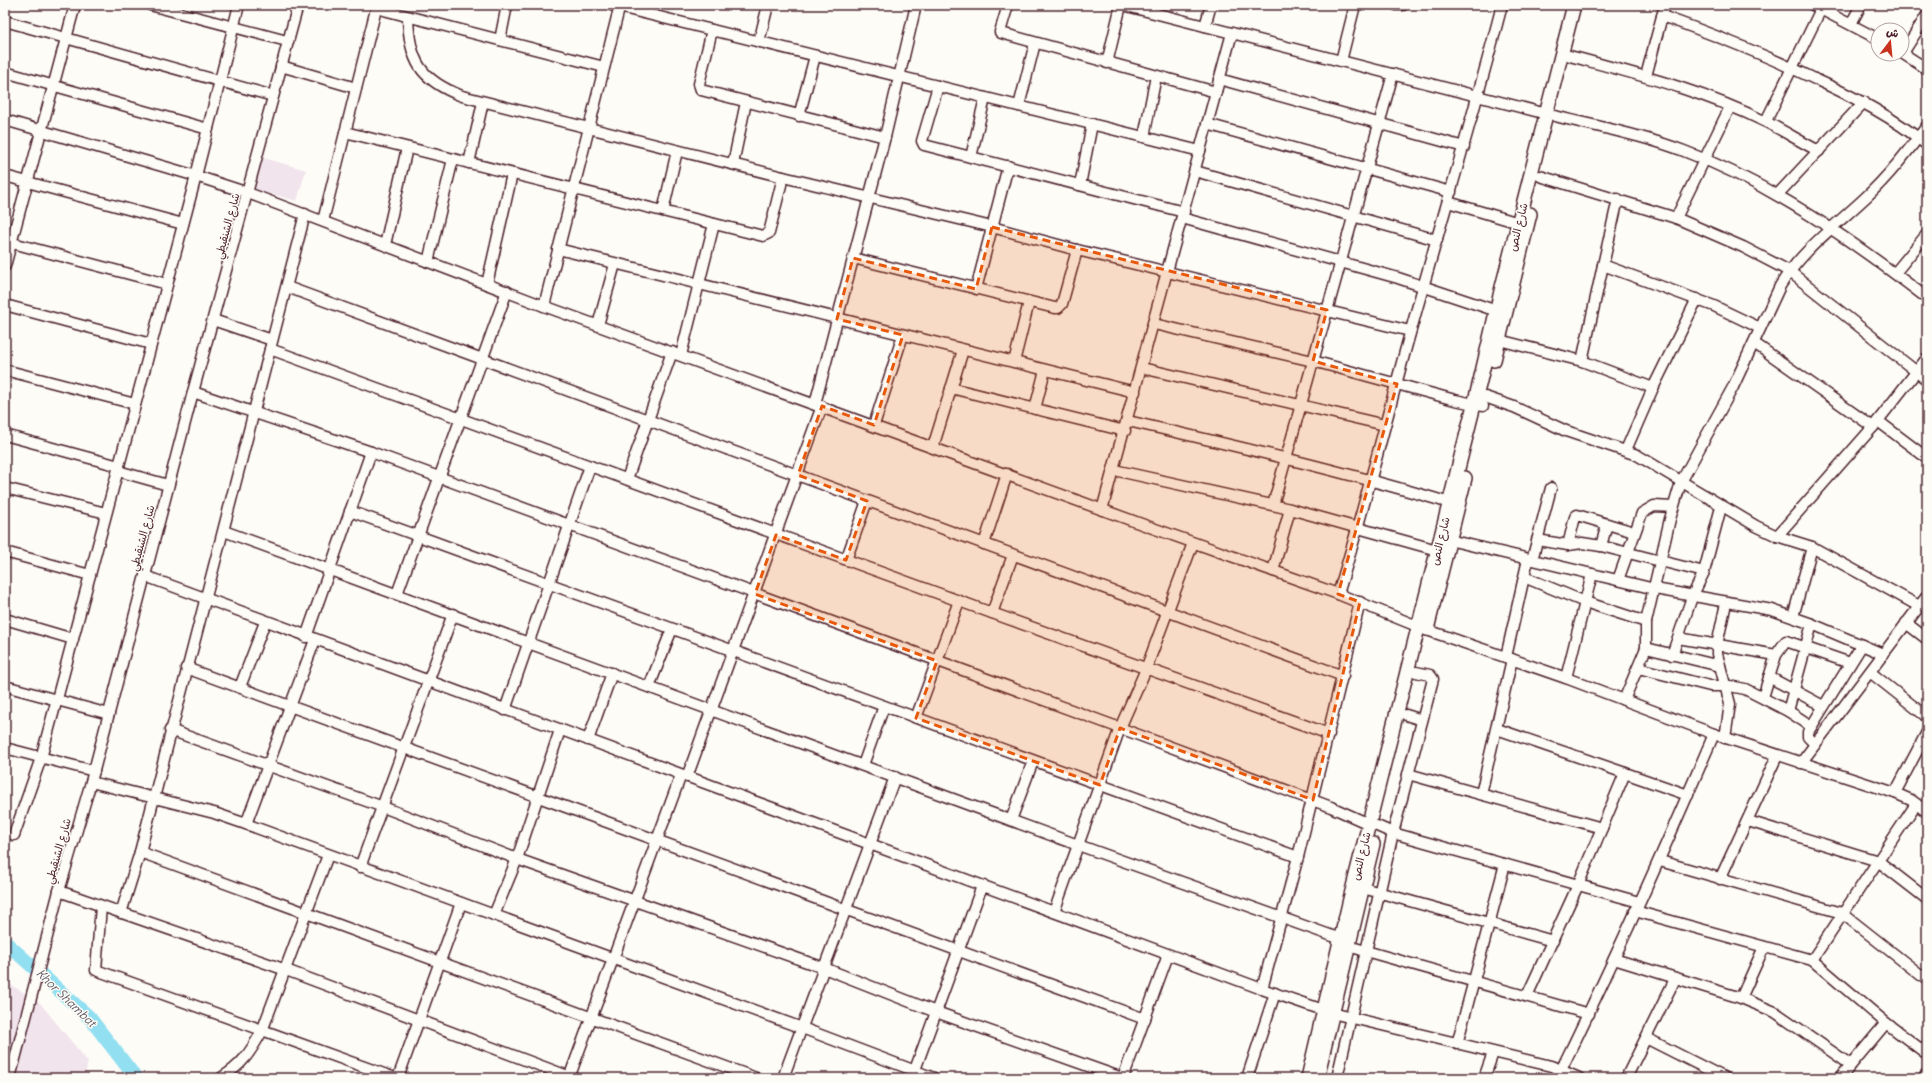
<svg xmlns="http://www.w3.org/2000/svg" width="1932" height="1083" viewBox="0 0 1932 1083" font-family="Delius,'Playpen Sans Arabic',sans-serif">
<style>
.built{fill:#f1e4ec}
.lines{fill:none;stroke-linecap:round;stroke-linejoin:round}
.river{stroke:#91dff0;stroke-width:14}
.minor-casing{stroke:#4a1f2b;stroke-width:13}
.major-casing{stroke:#4a1f2b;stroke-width:16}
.minor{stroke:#fdfcf7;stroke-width:10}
.major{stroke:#fdfcf7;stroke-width:13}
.marked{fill:#e8590c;fill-opacity:0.2;stroke:#e8590c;stroke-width:3;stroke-dasharray:8 5;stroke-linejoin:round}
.labels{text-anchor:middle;stroke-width:3;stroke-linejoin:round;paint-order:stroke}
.street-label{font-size:11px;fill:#4a1f2b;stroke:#fdfcf7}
.water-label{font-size:12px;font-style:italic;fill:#5f5966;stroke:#fdfcf7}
</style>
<rect width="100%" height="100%" fill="#fdfcf7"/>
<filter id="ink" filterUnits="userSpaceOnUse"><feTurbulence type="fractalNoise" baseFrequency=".025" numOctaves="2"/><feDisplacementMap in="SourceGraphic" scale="8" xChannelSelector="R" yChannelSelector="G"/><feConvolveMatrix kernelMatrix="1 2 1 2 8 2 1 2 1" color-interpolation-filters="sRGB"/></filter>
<g filter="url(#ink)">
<!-- built -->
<g class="built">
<polygon points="263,158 306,170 297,201 254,189"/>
<polygon points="5,981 40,1003 88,1062 84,1078 5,1078"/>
</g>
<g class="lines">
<!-- river -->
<polyline class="river" points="5,942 89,1017 136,1078"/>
<!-- minor casing -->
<g class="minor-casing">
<g id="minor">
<polyline points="150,5 287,41"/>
<polyline points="611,5 1200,151"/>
<polyline points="1008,5 1000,32 1001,33 1216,92"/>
<polyline points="1123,5 1547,114"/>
<polyline points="1396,5 1403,5"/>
<polyline points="1813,5 1878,39"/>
<polyline points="376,8 604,67"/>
<path d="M1662 16C1715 35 1766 55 1817 80 1856 98 1893 117 1927 145"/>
<path d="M408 17C409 60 420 80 462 96L783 177 992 227 1077 250 1410 331"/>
<polyline points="5,21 273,96"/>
<polyline points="1851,24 1861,5"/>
<polyline points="1205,26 1211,5"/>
<polyline points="712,30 699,84 701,90 885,137"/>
<polyline points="500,40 507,5"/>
<polyline points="759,42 768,5"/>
<polyline points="1902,53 1927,69"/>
<polyline points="1903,53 1927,15"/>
<path d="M1570 56C1636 74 1704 91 1766 122 1784 131 1801 142 1819 151"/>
<polyline points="1341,61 1355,5"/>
<polyline points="1107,63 1121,5"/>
<polyline points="281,66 356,88"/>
<polyline points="5,72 208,129"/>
<polyline points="1646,76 1665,5"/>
<polyline points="1219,79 1464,147"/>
<polyline points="938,86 922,141 924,145 1184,212"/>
<polyline points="1019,106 1035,43"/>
<polyline points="799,116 815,56"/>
<path d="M1555 116C1598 127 1642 135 1684 151 1774 185 1851 240 1927 298"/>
<polyline points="5,120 196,176 248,193 544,306 1147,526 1338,594 1427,630 1566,678 1714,734 1895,793 1911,800 1927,812"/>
<polyline points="1766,121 1821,9"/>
<polyline points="1207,124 1451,192"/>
<polyline points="345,132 763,236 769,233 783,177"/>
<polyline points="1144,137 1156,76"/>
<polyline points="971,157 985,98"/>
<polyline points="469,163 483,102"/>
<polyline points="733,164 746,102"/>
<polyline points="1195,171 1437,240"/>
<polyline points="5,176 183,224"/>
<polyline points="1540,176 1676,218 1743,247 1789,271 1927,380"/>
<polyline points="1080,185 1092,124"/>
<polyline points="1778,194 1864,102"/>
<polyline points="1618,199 1603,265 1714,306 1760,328"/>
<polyline points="1448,202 1519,223"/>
<polyline points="663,211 677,151"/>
<polyline points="1182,218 1398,278 1497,311"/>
<polyline points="1676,218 1730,107"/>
<polyline points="323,221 377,5"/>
<polyline points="5,241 167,284"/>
<polyline points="385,245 407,148"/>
<polyline points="558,249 1135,392"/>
<polyline points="853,258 1055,308 1058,308 1062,304 1077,250"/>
<polyline points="428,262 453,159"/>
<polyline points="5,266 75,5"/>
<polyline points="1895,273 1927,234"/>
<polyline points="487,284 512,174"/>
<polyline points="287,287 1343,676"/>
<polyline points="976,289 1008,166"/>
<polyline points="5,305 151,344"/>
<polyline points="544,306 620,5"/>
<polyline points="213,320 272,340"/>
<polyline points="1154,324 1313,361 1455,400 1483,406"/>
<polyline points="598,325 615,264"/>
<polyline points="1499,340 1582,361 1653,388"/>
<polyline points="1754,343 1873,427"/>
<polyline points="270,349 992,613 1329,734"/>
<polyline points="681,355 714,224"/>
<polyline points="1582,361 1603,265"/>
<polyline points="1014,362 1029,302"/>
<polyline points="1142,368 1385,425"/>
<polyline points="5,370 135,404"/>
<polyline points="951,388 1125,431"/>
<polyline points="193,392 371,452 1120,728 1331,807 1369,824"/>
<polyline points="1485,397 1514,407 1566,431 1637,455 1756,526 1777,536 1812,547 1919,606"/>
<polyline points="815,404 885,137 916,5"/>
<polyline points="1035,409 1045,370"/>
<path d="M1128 421C1236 446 1343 471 1450 503"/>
<polyline points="1878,421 1927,458"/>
<polyline points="874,425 903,335"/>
<polyline points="5,435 119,466"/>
<polyline points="933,447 963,350"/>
<polyline points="1626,450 1653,388 1697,299"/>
<polyline points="1114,470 1290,509 1437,550"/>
<polyline points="118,471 168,485"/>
<polyline points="627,479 672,352"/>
<polyline points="5,488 106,513"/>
<polyline points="1273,505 1393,74"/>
<polyline points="1102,510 1232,33"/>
<polyline points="350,511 1298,857"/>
<polyline points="224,531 1078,845 1341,939"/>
<polyline points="1777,536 1873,427 1927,358"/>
<polyline points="1449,540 1655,589 1772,610 1812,624 1883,654"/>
<polyline points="1537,540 1568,545 1582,543 1601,546 1704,572"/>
<polyline points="984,544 1007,474"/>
<polyline points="1568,545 1575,517 1577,515 1634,532"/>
<polyline points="1601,546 1607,524"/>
<polyline points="5,552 90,575"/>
<polyline points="846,560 867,501"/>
<polyline points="1532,560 1551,488"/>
<polyline points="1273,571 1290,509"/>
<polyline points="145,576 1262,989 1332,1013 1551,1066 1579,1078"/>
<polyline points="1524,577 1585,602 1646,622"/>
<polyline points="1618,580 1642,513 1654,506 1673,507"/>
<polyline points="397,594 507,291"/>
<path d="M1338 594C1365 507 1386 418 1411 330 1441 222 1474 114 1502 5"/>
<polyline points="992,613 1013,555"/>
<polyline points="1793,617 1812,547"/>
<polyline points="5,619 73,639"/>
<polyline points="1906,623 1927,639"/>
<polyline points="306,637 371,452"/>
<polyline points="1678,638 1776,655"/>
<polyline points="1646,648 1720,666"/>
<polyline points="1672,655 1692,597 1704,572 1721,507"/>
<polyline points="1506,657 1528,559"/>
<polyline points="186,668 1145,1019"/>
<polyline points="1638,668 1710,686 1730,686 1745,689 1788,711 1811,726"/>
<polyline points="1870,672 1927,717"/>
<polyline points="1769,677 1823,706"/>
<polyline points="1566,678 1592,574"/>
<polyline points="5,686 109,714"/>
<polyline points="240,687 265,622"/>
<polyline points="649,687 672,629"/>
<polyline points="1763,697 1776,655 1786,641 1850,663"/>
<path d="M1624 700 1646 648V622L1670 519 1681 482 1733 387 1780 286C1801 251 1835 226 1865 198 1888 177 1908 151 1927 126"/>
<polyline points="505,710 590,466"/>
<polyline points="1788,711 1812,624"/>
<polyline points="1406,715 1422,720"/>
<polyline points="916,718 959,601"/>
<polyline points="1497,729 1625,773"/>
<polyline points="170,730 383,807 517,859 824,968 936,1012 1122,1078"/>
<polyline points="1725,738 1730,704 1717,654 1717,645 1726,603"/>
<polyline points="588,740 612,673"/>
<polyline points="1815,744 1808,737 1808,732 1862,645"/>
<polyline points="5,748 94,771"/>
<polyline points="1801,763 1927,596"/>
<polyline points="863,765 884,706"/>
<polyline points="1408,774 1602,828"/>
<polyline points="687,777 822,406"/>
<polyline points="91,782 214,813 246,824 802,1028 934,1078"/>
<polyline points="1895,793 1927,732"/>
<polyline points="1481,794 1512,659"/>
<polyline points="1011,820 1033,761"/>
<polyline points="1748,821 1878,861 1927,899"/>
<polyline points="246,824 315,640"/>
<polyline points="1377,826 1393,833 1639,902"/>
<polyline points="14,835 41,758 57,699 196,176 239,5"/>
<polyline points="140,852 305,214"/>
<polyline points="1660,861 1842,913 1927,980"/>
<polyline points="360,867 453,614"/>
<polyline points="1720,879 1777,756"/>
<polyline points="1363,888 1553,941"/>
<polyline points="59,891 286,970 573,1078"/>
<polyline points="101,906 96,970 395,1078"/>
<polyline points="1635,911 1812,960 1886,1023 1927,1054"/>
<polyline points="1054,912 1120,728 1146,669 1193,543"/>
<polyline points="121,913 140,852 756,1078"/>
<polyline points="494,915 517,859 560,730"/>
<polyline points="1348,946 1589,1014"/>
<polyline points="1614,959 1741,998 1775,1012 1851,1065"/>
<polyline points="1812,960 1916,804"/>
<polyline points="1262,989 1298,857 1360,602"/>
<polyline points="1527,996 1578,885 1625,773 1688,795"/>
<polyline points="1741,998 1764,947"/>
<polyline points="1646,1038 1725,1078"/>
<polyline points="1457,1044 1505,864"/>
<path d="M1561 1070C1615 960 1665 848 1714 734"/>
<polyline points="10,1078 59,891 91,782 193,392 298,5"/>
<path d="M221 1078C242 1065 250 1053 262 1031L328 855"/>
<polyline points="398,1078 461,903"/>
<polyline points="569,1078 681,775"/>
<polyline points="783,1078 895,777"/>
<polyline points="912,1078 982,886"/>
<polyline points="1123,1078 1168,955"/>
<polyline points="1247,1078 1275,993"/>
<polyline points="1337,1078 1393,833 1433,679 1430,675 1416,672"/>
<polyline points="1484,1078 1493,1053"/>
<polyline points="1626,1078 1675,979"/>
<polyline points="1840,1078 1886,1023"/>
<polyline points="1923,1078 1927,1073"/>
</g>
</g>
<!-- major casing -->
<g class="major-casing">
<g id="major">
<polyline points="1494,360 1530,214"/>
<polyline points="1427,629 1465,478"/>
<polyline points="1308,1078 1350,899 1480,381 1501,291 1574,5"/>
<polyline points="1317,1078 1373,844"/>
</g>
</g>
<!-- minor -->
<use href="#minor" class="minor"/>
<!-- major -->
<use href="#major" class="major"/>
</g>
</g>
<!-- marked area -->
<path class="marked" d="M992 227 1327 310 1313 361 1397 384 1338 594 1360 602 1313 800 1120 728 1100 785 1033 761 916 718 937 661 755 594 776 535 846 560 867 501 798 475 822 406 874 425 903 335 837 319 853 258 976 289Z"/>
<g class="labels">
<!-- street labels -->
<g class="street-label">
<text transform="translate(227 226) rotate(-75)" y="4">شارع الشنقيطي</text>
<text transform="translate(1518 227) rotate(-76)" y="4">شارع النص</text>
<text transform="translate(142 538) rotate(-75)" y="4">شارع الشنقيطي</text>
<text transform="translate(1440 541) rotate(-76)" y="4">شارع النص</text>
<text transform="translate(58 851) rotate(-74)" y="4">شارع الشنقيطي</text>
<text transform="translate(1361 856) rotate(-76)" y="4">شارع النص</text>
</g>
<!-- water labels -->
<g class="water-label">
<text transform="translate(66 998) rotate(44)" y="4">Khor Shambat</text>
</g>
</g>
<!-- margin -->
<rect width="1932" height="1083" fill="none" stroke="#fdfcf7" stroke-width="20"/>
<rect x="10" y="10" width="1912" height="1063" fill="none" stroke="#4a1f2b" stroke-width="1.5" filter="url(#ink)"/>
<!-- north arrow -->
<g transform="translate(1890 42) rotate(16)"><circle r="19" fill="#fdfcf7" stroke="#b5a4a5"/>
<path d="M0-3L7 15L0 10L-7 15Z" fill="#c8321e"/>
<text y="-6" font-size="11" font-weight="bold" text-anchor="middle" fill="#4a1f2b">ش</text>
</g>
</svg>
